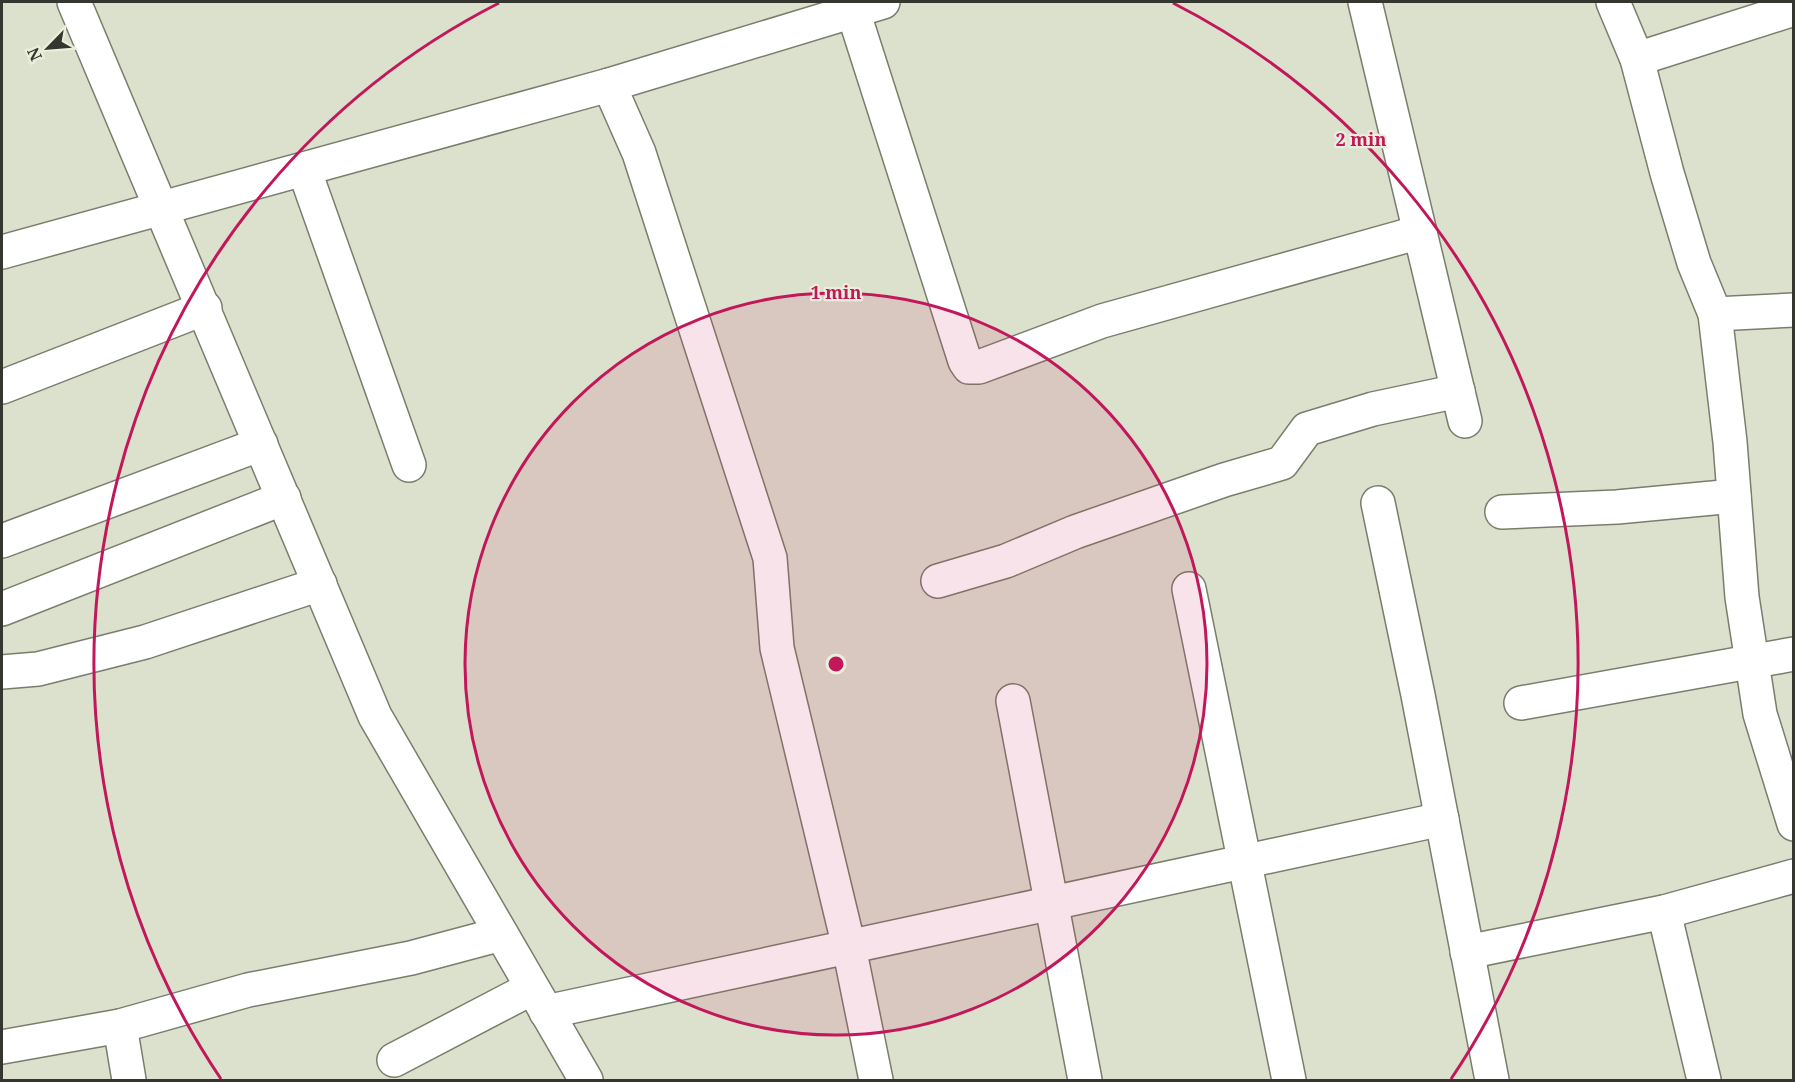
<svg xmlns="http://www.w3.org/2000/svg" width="1795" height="1082" viewBox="0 0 1795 1082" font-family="'Noto Serif',serif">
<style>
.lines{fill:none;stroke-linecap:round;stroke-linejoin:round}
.minor-casing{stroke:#797e6c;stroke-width:36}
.minor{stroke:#fff;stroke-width:33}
.ring{fill:none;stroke:#c2185b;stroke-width:3}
.centre{fill:#c2185b;stroke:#e9efdb;stroke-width:3}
.ring-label{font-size:18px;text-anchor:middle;font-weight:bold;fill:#c2185b;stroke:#e9efdb;stroke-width:4.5;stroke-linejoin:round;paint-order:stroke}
</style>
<rect width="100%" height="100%" fill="#dce1ce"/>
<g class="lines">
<!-- minor casing -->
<g class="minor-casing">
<g id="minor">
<polyline points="74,2 375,716 586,1080"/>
<polyline points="1365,2 1465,421"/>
<polyline points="1613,2 1637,59 1667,173 1694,263 1715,314 1730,442 1742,597 1760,714 1794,824"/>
<polyline points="853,11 965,361 969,367 979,367 1102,321 1420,232"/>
<polyline points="1637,59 1794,9"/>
<polyline points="609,85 639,153 770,558 777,648 849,947 876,1080"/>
<polyline points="304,169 409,465"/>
<polyline points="2,252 609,85 883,2"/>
<polyline points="1715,314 1794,310"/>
<polyline points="2,387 205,308"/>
<polyline points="1378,503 1418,695 1492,1080"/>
<polyline points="1502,512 1617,507 1734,496"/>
<polyline points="2,541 261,444"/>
<polyline points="938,581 1006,561 1075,532 1224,480 1282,463 1307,429 1373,409 1458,391"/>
<polyline points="1189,589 1289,1080"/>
<polyline points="2,609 284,498"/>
<polyline points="2,672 38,669 145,642 320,584"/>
<polyline points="1013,701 1085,1080"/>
<polyline points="1521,703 1794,654"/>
<polyline points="1664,912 1704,1080"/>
<polyline points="1467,952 1664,912 1794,876"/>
<polyline points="546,1012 1442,819"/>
<polyline points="120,1026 129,1080"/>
<polyline points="2,1047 120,1026 248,990 411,958 501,934"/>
<polyline points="394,1060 532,988"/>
</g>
</g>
<!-- minor -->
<use href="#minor" class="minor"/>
</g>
<!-- distance rings -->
<circle cx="836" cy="664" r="371" fill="#c2185b" fill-opacity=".12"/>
<g class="ring">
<circle cx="836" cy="664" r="371"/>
<path d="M221 1079A742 742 0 0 1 499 3M1173 3A742 742 0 0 1 1451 1079"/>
</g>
<circle cx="836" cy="664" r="9" class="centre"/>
<g class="ring-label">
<text x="1361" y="146">2 min</text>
<text x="836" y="299">1 min</text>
</g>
<!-- border -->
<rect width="1795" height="1082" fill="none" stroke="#34362f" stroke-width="6"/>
<!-- north arrow -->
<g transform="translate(48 48) rotate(245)" stroke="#e9efdb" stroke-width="4.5" paint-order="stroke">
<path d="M0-4.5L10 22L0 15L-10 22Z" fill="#34362f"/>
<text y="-9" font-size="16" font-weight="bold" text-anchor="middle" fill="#34362f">N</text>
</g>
</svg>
